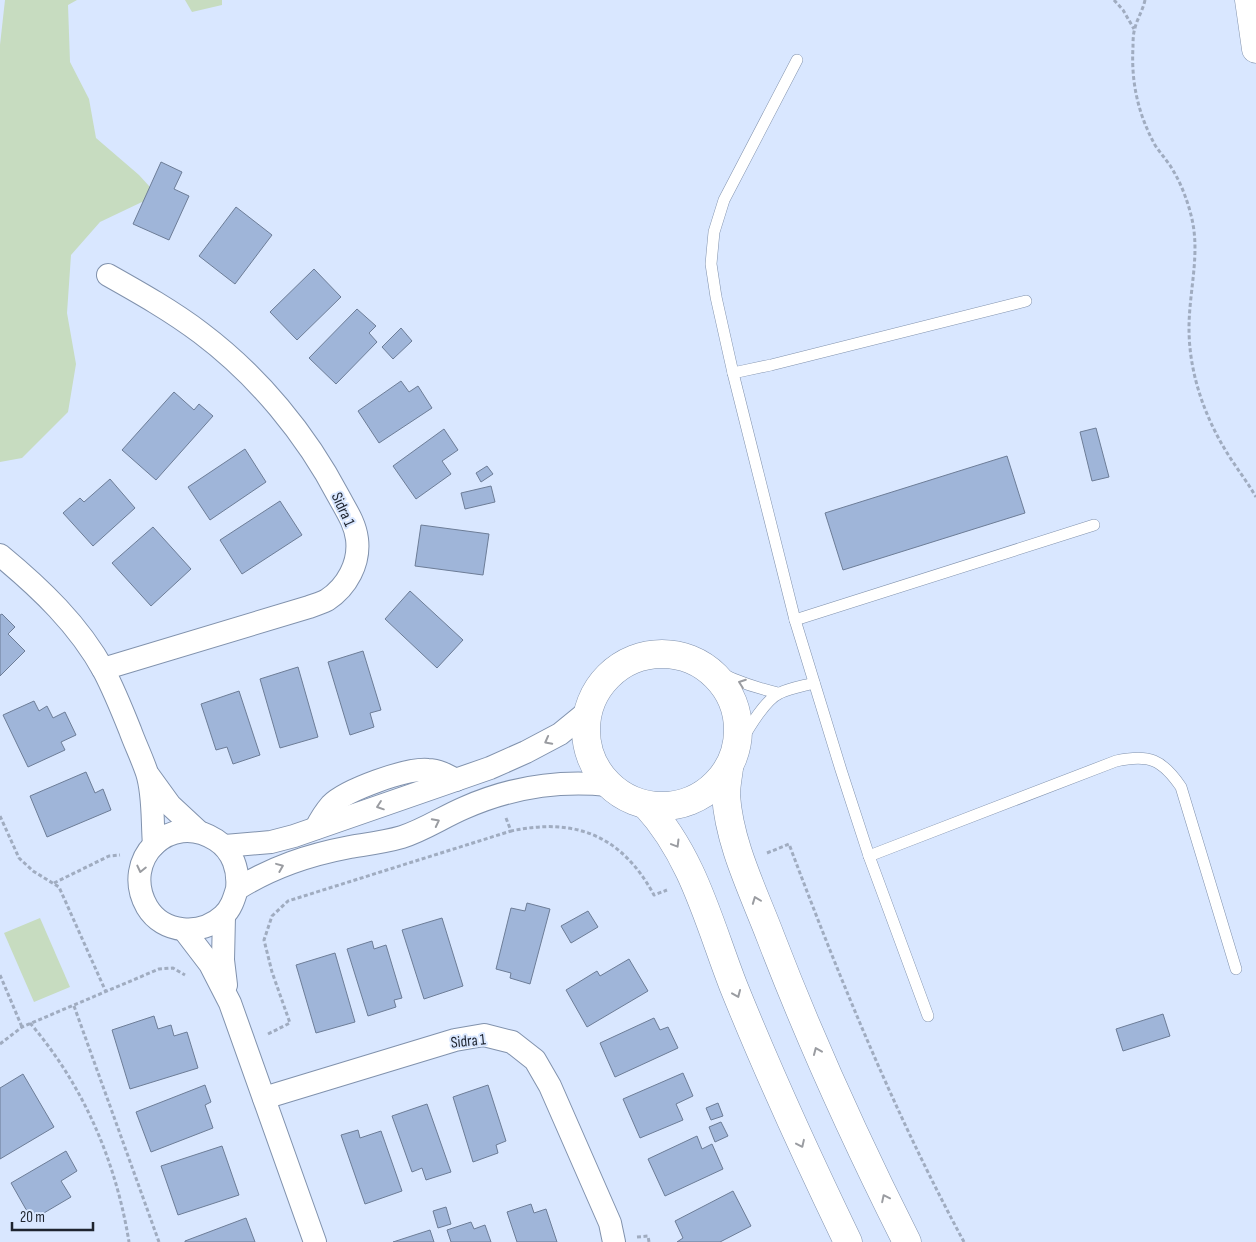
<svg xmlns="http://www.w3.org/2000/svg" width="1256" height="1242" viewBox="0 0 1256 1242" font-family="'Sofia Sans Condensed',sans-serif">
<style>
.green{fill:#c7dcc0}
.building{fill:#9fb5d9;stroke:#6d7d97}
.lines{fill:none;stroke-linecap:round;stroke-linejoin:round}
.service-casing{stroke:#8192ad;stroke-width:12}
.minor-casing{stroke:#8192ad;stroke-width:24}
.tertiary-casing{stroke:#8192ad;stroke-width:29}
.secondary-casing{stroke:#8192ad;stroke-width:29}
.path{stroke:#a0acc0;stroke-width:3;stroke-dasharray:4 2.5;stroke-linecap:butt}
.service{stroke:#fff;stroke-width:11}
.minor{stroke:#fff;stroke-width:22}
.tertiary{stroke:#fff;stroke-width:28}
.secondary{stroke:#fff;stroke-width:28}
.oneway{stroke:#9a9ca1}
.labels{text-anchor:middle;stroke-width:4;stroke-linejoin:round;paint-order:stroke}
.street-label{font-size:16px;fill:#1e242f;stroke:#d9e7ff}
</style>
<rect width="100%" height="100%" fill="#d9e7ff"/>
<!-- green -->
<g class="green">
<polygon points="5,0 77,0 68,5 70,62 89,99 96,138 139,175 170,209 170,217 142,202 100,222 71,255 67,313 76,364 68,412 22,458 0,462 0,45"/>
<polygon points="185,0 222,0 222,5 192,12"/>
<polygon points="40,918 70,987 34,1002 4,933"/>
</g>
<!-- building -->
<g class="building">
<polygon points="161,162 182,172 174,189 189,196 169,240 133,224"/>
<polygon points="236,207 272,235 235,284 199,256"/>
<polygon points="314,269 341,297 297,340 270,312"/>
<polygon points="357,309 376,326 369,333 377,342 336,384 309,358"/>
<polygon points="401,328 412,341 393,359 382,347"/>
<polygon points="401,381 409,392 418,386 432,408 379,443 358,411"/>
<polygon points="174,392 194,410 199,404 213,416 156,480 122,450"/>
<polygon points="1096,428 1109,477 1092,481 1080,432"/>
<polygon points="444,429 458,450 442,461 451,474 416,499 393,466"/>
<polygon points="245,449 266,482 210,520 188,487"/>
<polygon points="1007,456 1025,513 843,570 825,513"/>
<polygon points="487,466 493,474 481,482 476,473"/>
<polygon points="110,479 135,508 93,546 63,513 80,498 84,502"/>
<polygon points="491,486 495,502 465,509 461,493"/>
<polygon points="280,501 302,535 242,574 220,540"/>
<polygon points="421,525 489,534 483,575 415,566"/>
<polygon points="153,527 191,569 151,606 112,563"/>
<polygon points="410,591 463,640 437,668 385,619"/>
<polygon points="2,614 15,627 8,634 25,651 0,676 0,615"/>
<polygon points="363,651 381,710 370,713 374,727 350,735 328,662"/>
<polygon points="298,667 318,737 280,748 260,679"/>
<polygon points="239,691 260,755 233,764 227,747 216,750 201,704"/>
<polygon points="34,701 39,711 47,706 53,718 65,712 76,735 61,742 65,750 28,767 3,715"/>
<polygon points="86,772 95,793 103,789 111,810 47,837 30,796"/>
<polygon points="527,903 550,909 530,984 510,978 511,973 496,969 511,908 525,911"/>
<polygon points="588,911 598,927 571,943 561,926"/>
<polygon points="442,918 463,986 424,999 402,930"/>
<polygon points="372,941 374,949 386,945 402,998 394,1000 396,1007 368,1016 347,949"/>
<polygon points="335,953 355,1022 316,1033 296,965"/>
<polygon points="629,959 648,991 587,1027 566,990 597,971 600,976"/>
<polygon points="1163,1014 1170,1036 1123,1051 1116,1029"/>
<polygon points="154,1016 158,1029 171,1025 174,1036 187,1032 198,1068 130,1089 112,1030"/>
<polygon points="654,1018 660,1030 668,1027 678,1048 615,1077 600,1043"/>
<polygon points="683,1073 693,1096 676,1104 683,1120 640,1138 623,1099"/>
<polygon points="23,1074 54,1127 0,1159 0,1088"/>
<polygon points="205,1085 211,1102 205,1105 213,1128 151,1152 136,1112"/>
<polygon points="488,1085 506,1141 496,1145 498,1153 473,1162 453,1097"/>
<polygon points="718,1103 723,1116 711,1120 706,1108"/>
<polygon points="427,1104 451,1172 426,1180 422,1168 412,1172 392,1116"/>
<polygon points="721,1122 728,1136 715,1142 709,1127"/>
<polygon points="358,1130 360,1138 381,1131 402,1191 365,1204 341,1135"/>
<polygon points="697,1136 702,1149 712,1144 723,1169 665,1196 648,1159"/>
<polygon points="222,1146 239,1195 178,1215 161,1166"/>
<polygon points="66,1151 77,1171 61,1181 71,1197 32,1220 11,1183"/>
<polygon points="733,1191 751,1226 720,1242 677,1242 683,1238 675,1221"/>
<polygon points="531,1204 534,1213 546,1209 557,1242 517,1242 507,1212"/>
<polygon points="446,1207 451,1224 438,1228 433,1211"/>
<polygon points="246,1218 255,1242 185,1242 185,1241"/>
<polygon points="471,1222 474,1229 485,1225 491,1242 451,1242 447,1230"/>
<polygon points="430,1230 434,1242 393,1242"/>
</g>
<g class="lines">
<!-- service casing -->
<g class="service-casing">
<g id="service">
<polyline points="797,60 724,200 714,232 711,264 716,297 733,373 795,620 841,770 869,856 928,1016"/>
<polyline points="733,373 771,365 1026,301"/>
<polyline points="795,620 1094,525"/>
<path d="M709 667C731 680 753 687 778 693"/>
<path d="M737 748C746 733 764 700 780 693 790 688 803 686 814 683"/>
<path d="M869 856 1116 761C1149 754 1162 759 1181 787L1236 969"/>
</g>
</g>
<!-- minor casing -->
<g class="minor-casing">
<g id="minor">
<path d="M0 555C40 588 79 625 104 671 114 690 122 710 130 730 135 744 142 758 147 773 154 795 152 821 154 845"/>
<path d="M103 669 309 607C315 605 321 603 327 600 347 587 360 563 357 539 355 523 346 510 339 497 306 434 258 376 201 333 172 311 140 293 108 275"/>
<polyline points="149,776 170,805 198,831"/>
<path d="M316 828C320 820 325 812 331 805 346 790 406 768 428 770 438 770 447 775 456 780"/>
<polyline points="225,846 271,842 294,836 490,768 526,752 560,734 587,712"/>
<path d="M237 889C239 870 233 851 216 840 170 810 120 860 147 907 163 934 201 936 223 916 231 909 234 899 237 889 273 867 308 855 350 847 368 844 385 842 402 837 424 830 443 817 464 808 509 788 559 780 608 785"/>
<polyline points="224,916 223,960 226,985"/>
<polyline points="184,930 210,964 230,1003 315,1242"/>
<polyline points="264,1098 455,1040 484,1035 512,1042 535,1060 550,1086 610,1223 614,1242"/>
</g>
</g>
<!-- tertiary casing -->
<g class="tertiary-casing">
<g id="tertiary">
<circle cx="662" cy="730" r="76"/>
<path d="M729 768C728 777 726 786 726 795 729 844 754 893 771 938 811 1042 857 1143 907 1242"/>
<path d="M646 805C693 856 709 923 733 985 768 1072 807 1157 848 1242"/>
</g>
</g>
<!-- secondary casing -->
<g class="secondary-casing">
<polyline id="secondary" points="1249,0 1256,49"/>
</g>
<!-- path -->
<g class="path">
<polyline points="1114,0 1123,10 1134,29"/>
<path d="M1145 0C1143 10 1137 19 1135 28 1133 34 1133 41 1133 47 1131 82 1138 114 1155 145 1160 153 1166 159 1171 167 1180 181 1187 199 1191 215 1201 253 1189 290 1189 328 1189 374 1205 418 1229 456 1238 470 1248 483 1256 497"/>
<polyline points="0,816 19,858 33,871 59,887 106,992"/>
<path d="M506 818 511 831C576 817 622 836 654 895L667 890"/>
<path d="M767 853 789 844C840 980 895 1114 964 1242"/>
<polyline points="54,883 109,856 120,855"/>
<polyline points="0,975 22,1027"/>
<polyline points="74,1006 159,1242"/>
<path d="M30 1023C84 1086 116 1162 129 1242"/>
<polyline points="268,1034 290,1023 272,972 264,940 272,916 288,901 511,831"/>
<polyline points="0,1044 22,1027 159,969 173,968 185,975"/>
<polyline points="637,1237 648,1236 649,1242"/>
</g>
<!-- service -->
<use href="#service" class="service"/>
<!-- minor -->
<use href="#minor" class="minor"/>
<!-- tertiary -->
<use href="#tertiary" class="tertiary"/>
<!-- secondary -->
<use href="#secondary" class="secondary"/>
</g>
<!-- one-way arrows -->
<defs><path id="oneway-chevron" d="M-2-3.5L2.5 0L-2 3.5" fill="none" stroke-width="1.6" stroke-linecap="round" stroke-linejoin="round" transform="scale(1.25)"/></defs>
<g class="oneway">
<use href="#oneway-chevron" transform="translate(742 683) rotate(-160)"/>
<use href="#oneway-chevron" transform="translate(548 741) rotate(152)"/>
<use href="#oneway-chevron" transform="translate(380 806) rotate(161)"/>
<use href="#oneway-chevron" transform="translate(436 822) rotate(-27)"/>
<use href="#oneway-chevron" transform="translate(676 844) rotate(59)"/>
<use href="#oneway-chevron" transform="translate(280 867) rotate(-22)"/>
<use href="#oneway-chevron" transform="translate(141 869) rotate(103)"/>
<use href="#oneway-chevron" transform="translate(756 900) rotate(-111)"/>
<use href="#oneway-chevron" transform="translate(737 994) rotate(67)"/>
<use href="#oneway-chevron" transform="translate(817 1051) rotate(-113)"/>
<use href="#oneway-chevron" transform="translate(801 1144) rotate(65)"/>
<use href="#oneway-chevron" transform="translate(885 1198) rotate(-116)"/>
</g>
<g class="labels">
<!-- street labels -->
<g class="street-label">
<text transform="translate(344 509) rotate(65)" y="6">Sidra 1</text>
<text transform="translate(468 1040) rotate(-6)" y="6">Sidra 1</text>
</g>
</g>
<!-- scale -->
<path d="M12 1222v8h81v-8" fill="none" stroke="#1e242f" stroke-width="2.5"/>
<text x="20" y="1222" font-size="15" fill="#1e242f" stroke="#d9e7ff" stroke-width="4" paint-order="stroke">20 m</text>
</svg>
